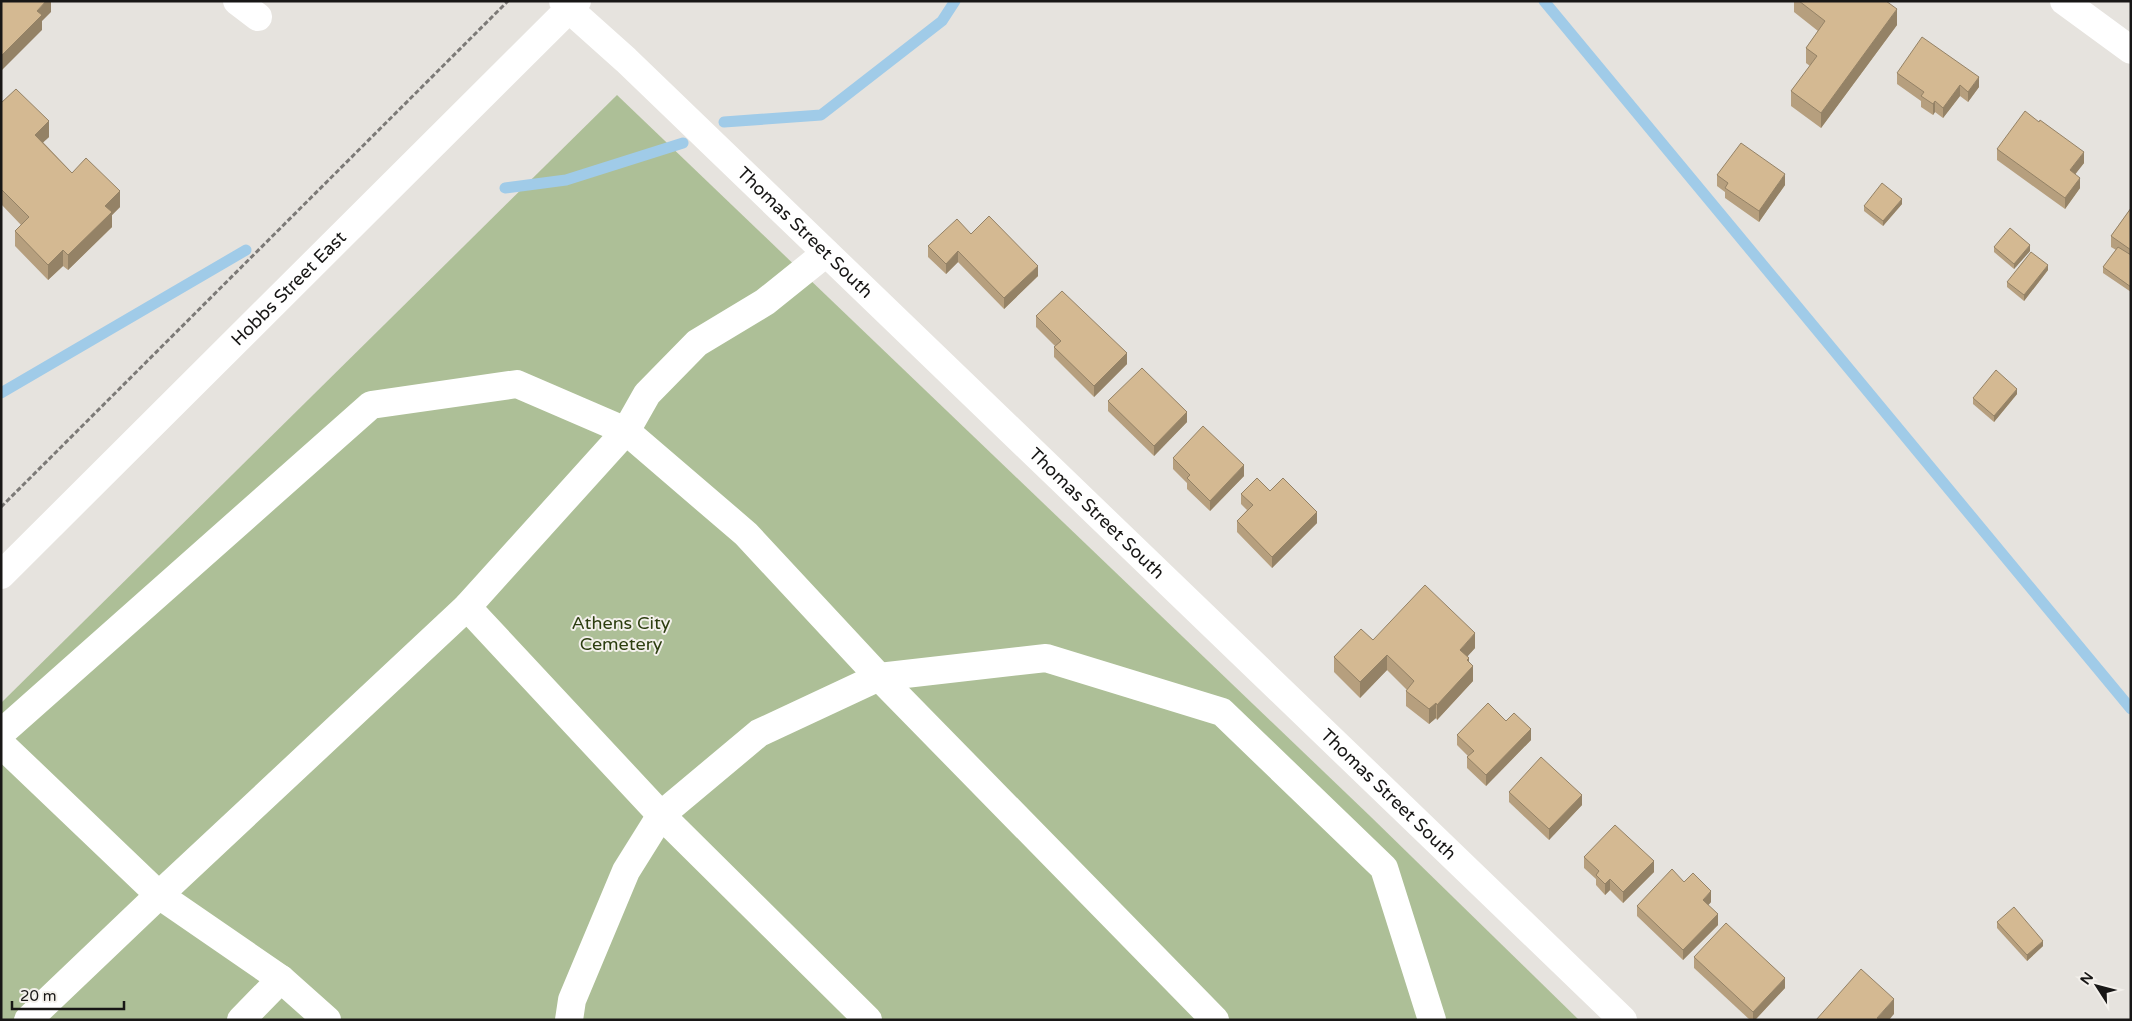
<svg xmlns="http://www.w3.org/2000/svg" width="2132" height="1021" viewBox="0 0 2132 1021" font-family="'Varela Round',sans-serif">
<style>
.green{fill:#adbf97}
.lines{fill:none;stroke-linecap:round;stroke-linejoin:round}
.stream{stroke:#a0cbe8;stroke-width:11}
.path{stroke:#7c7a77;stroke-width:3;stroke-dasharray:5 2.5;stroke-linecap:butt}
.minor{stroke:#fff;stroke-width:28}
.major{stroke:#fff;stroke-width:28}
.wall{fill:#b69f7e}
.shaded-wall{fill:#948266}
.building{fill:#d4b992;stroke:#948266}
.labels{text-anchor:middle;stroke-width:4;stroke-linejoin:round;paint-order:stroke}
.street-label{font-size:18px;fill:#181716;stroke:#f3f0eb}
.park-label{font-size:18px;fill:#2c3d0f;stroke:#f3f0eb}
</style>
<rect width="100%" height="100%" fill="#e6e3de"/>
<!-- green -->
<polygon class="green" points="617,95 1370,816 1579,1020 1,1020 1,703"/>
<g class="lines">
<!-- stream -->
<g class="stream">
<polyline points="1544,1 2131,709"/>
<polyline points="724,122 821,115 942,21 955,1"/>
<polyline points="505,188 566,180 683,143"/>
<polyline points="1,393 246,250"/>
</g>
<!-- path -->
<polyline class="path" points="1,507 508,1"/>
<!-- minor -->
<g class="minor">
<polyline points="237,1 258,17"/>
<path id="s1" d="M563 1 569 9 626 60 1623 1020"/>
<polyline points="2064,1 2131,50"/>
<polyline points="467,607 661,815 868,1020"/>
<polyline points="1,733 371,405 517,384 626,431 647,394 697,343 765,302 826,253"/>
<polyline points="1,744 159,895 281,979 327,1020"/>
<polyline points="28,1020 159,895 467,607 626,431 746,534 879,677 1215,1020"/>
<polyline points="241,1020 281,979"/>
<polyline points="569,1020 572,1000 626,871 661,815 759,733 879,677 1046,658 1222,712 1384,868 1432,1020"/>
</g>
<!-- major -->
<path class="major" id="s2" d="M1 575 577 1"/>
</g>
<!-- wall -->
<g class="wall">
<polygon points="1794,1 1886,1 1897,25 1821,128 1791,106 1791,91 1810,66 1806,63 1806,48 1818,31 1794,12"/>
<polygon points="1897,73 1979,87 1968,102 1960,96 1943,118 1935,112 1933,115 1921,107 1921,101 1897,84"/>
<polygon points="1,103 49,137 43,142 72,173 120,207 112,215 112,227 68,270 63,266 48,280 15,246 15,231 21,225 1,204"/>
<polygon points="1997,149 2084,163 2075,174 2080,188 2065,209 1997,160"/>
<polygon points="1717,175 1785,185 1759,222 1725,198 1725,192 1717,186"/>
<polygon points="1902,204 1883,226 1864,211 1864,206"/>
<polygon points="2131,208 2131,292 2103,273 2103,267 2116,250 2111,247 2111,236"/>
<polygon points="971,234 1038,276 1004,309 958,262 946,274 928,257 928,246"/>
<polygon points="1994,247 2030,251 2014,269 1994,252"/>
<polygon points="2048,270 2024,301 2007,287 2007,282"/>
<polygon points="1036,316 1127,364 1094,397 1054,357 1054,347 1055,346 1036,327"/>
<polygon points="2017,394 1994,422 1973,404 1973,398"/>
<polygon points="1108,401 1187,422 1154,456 1108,411"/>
<polygon points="1173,458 1244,476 1210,511 1187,489 1187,483 1173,469"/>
<polygon points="1270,491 1317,523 1272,568 1237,532 1237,521 1247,510 1241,504 1241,494"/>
<polygon points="1373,640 1475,648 1467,656 1473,681 1437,720 1436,718 1429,724 1406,706 1406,691 1407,690 1387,670 1360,698 1334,672 1334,657"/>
<polygon points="1506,721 1531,740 1486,786 1467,768 1467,757 1468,756 1457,745 1457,735"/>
<polygon points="1509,792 1582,805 1549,840 1509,802"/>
<polygon points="1584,857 1654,872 1623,903 1610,890 1605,895 1596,885 1596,879 1584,868"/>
<polygon points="1684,882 1711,902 1708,905 1718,925 1683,960 1637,916 1637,906"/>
<polygon points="1997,922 2043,946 2027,961 1997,928"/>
<polygon points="1694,957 1785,988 1755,1020 1750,1020 1694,968"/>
</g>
<!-- shaded-wall -->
<g class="shaded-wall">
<polygon points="46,1 51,1 51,12 42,21 42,30 1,71 1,56 37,11"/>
<polygon points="1897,9 1897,25 1821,128 1821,113"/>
<polygon points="1979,77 1979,87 1968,102 1968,92"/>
<polygon points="1960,85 1960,96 1943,118 1943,108"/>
<polygon points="1935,101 1935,112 1933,115 1933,104"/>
<polygon points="49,121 49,137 35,150 35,135"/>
<polygon points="2084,152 2084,163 2070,181 2070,170"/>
<polygon points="1785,174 1785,185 1759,222 1759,211"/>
<polygon points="2080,178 2080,188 2065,209 2065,198"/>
<polygon points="120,191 120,207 112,215 112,227 68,270 68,255 105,206"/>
<polygon points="1902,199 1902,204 1883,226 1883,221"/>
<polygon points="2030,245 2030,251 2014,269 2014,264"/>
<polygon points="63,250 63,266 48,280 48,265"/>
<polygon points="958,251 958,262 946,274 946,264"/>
<polygon points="2048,265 2048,270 2024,301 2024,295"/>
<polygon points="1038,266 1038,276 1004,309 1004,298"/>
<polygon points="1127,353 1127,364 1094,397 1094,386"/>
<polygon points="2017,389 2017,394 1994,422 1994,416"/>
<polygon points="1187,412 1187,422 1154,456 1154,446"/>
<polygon points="1244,465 1244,476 1210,511 1210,501"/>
<polygon points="1317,512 1317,523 1272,568 1272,557"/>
<polygon points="1475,633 1475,648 1460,665 1460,650"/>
<polygon points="1387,655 1387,670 1360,698 1360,682"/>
<polygon points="1469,658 1469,670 1473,666 1473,681 1437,720 1437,705 1467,660"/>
<polygon points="1436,703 1436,718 1429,724 1429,709"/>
<polygon points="1531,729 1531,740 1486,786 1486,775"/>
<polygon points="1582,795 1582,805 1549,840 1549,829"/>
<polygon points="1654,861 1654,872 1623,903 1623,892"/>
<polygon points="1610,879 1610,890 1605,895 1605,884"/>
<polygon points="1711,891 1711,902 1703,911 1703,900"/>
<polygon points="1718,914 1718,925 1683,960 1683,950"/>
<polygon points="2043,941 2043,946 2027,961 2027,955"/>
<polygon points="1785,978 1785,988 1755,1020 1753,1020 1753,1012"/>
<polygon points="1894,999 1894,1014 1889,1020 1877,1020 1877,1018"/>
</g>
<!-- building -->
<g class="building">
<polygon points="1,1 46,1 37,11 42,15 1,56"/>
<polygon points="1799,1 1886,1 1897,9 1821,113 1791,91 1817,56 1806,48 1825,21"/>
<polygon points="1922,37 1979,77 1968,92 1960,85 1943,108 1935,101 1933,104 1921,96 1924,92 1897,73"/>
<polygon points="16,89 49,121 35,135 72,173 86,158 120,191 105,206 112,212 68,255 63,250 48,265 15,231 29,217 1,189 1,103"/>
<polygon points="2025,111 2039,122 2040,120 2084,152 2070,170 2080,178 2065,198 1997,149"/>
<polygon points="1741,143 1785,174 1759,211 1725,188 1728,183 1717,175"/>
<polygon points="1882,183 1902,199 1883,221 1864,206"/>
<polygon points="2131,208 2131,250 2111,236"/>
<polygon points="989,216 1038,266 1004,298 958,251 946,264 928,246 957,219 971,234"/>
<polygon points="2010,228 2030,245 2014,264 1994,247"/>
<polygon points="2118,247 2131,255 2131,287 2103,267"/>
<polygon points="2031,252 2048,265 2024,295 2007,282"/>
<polygon points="1062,291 1127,353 1094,386 1054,347 1061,341 1036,316"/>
<polygon points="1142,368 1187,412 1154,446 1108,401"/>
<polygon points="1996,370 2017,389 1994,416 1973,398"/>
<polygon points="1203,426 1244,465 1210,501 1187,478 1190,475 1173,458"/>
<polygon points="1257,478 1270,491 1283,478 1317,512 1272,557 1237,521 1253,505 1241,494"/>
<polygon points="1425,585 1475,633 1460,650 1469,658 1467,660 1473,666 1437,705 1436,703 1429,709 1406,691 1414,681 1387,655 1360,682 1334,657 1361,629 1373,640"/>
<polygon points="1488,703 1506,721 1514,713 1531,729 1486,775 1467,757 1474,751 1457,735"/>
<polygon points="1541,757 1582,795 1549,829 1509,792"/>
<polygon points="1615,825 1654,861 1623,892 1610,879 1605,884 1596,875 1599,871 1584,857"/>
<polygon points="1672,869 1684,882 1693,873 1711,891 1703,900 1718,914 1683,950 1637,906"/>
<polygon points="2014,907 2043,941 2027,955 1997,922"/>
<polygon points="1726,923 1785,978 1753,1012 1694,957"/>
<polygon points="1861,969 1894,999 1877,1018 1880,1020 1816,1020"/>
</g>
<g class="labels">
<!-- street labels -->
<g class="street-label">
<text dy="6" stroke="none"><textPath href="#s1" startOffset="335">Thomas Street South</textPath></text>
<text dy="6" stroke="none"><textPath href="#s2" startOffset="406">Hobbs Street East</textPath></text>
<text dy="6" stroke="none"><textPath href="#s1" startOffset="740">Thomas Street South</textPath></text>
<text dy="6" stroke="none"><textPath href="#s1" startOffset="1145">Thomas Street South</textPath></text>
</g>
<!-- park labels -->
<g class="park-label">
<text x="621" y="629">Athens City<tspan x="621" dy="21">Cemetery</tspan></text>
</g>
</g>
<!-- border -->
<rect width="2132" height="1021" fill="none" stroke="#181716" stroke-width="5"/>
<!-- north arrow -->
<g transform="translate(2097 986) rotate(306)" stroke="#f3f0eb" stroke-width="4" paint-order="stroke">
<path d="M0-4L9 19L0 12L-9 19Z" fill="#181716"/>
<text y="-8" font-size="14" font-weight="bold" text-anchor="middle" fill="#181716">N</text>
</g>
<!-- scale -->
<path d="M12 1001v8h112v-8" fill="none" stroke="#181716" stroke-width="2.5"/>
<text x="20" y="1001" font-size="15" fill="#181716" stroke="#f3f0eb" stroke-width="4" paint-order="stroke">20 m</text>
</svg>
